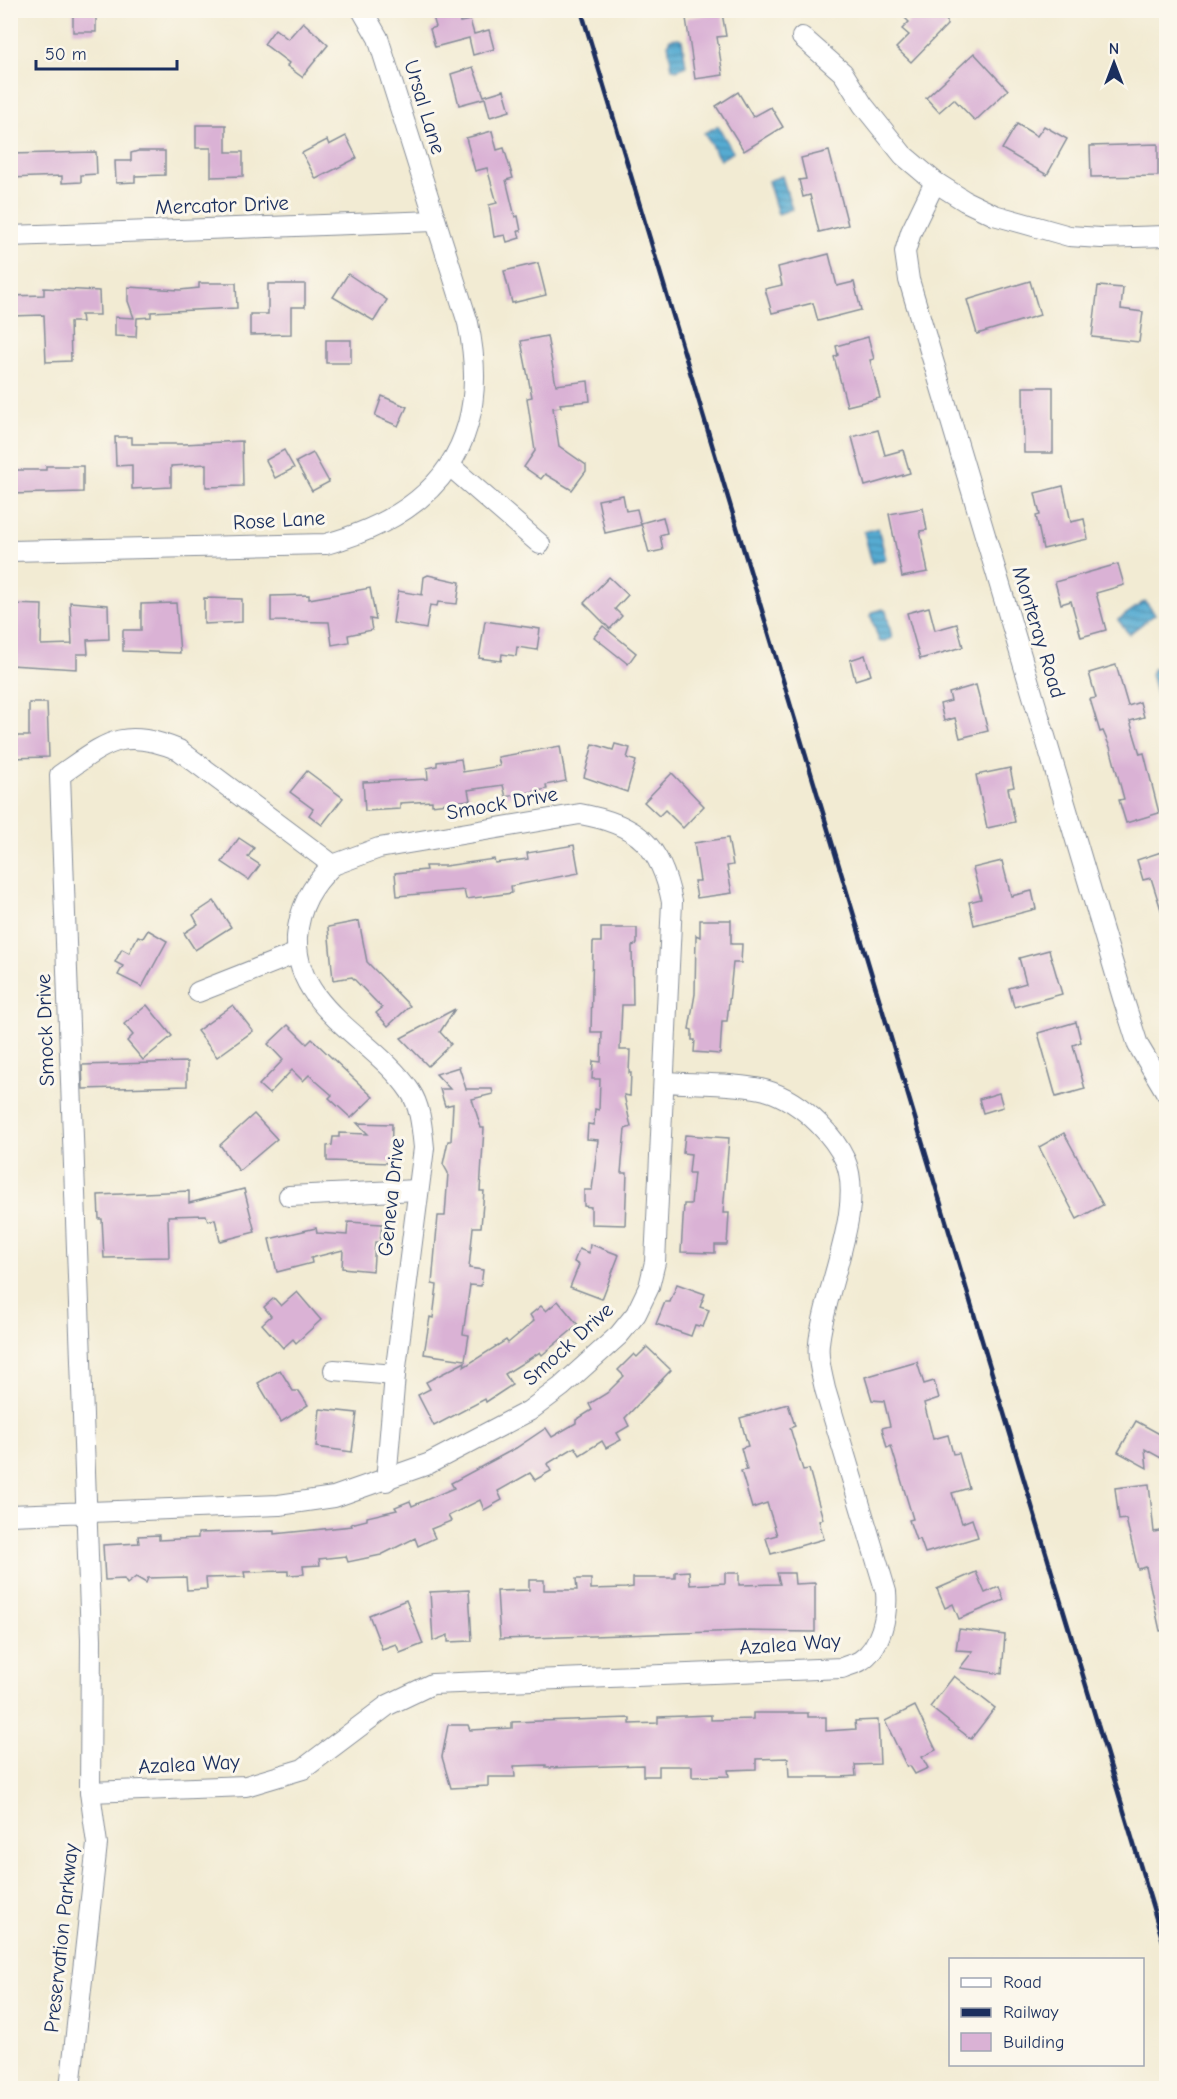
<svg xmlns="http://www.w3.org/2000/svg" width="1177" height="2099" viewBox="0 0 1177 2099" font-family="'Comic Neue',sans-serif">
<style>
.water{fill:url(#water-rules);stroke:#386e98;stroke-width:1.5}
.building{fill:#dab2d5}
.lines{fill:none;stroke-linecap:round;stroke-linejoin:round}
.minor-casing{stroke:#868d98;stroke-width:22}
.minor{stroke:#fff;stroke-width:20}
.rail{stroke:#1b2f5e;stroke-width:4.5}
.labels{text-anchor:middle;stroke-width:6;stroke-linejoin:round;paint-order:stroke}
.street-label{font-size:21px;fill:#1b2f5e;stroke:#fbf7ec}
</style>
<defs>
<pattern id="water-rules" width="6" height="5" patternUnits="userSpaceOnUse" patternTransform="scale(1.5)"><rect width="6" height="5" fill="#56acd2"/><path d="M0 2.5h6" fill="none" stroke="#468cae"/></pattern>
</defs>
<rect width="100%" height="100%" fill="#fbf7ec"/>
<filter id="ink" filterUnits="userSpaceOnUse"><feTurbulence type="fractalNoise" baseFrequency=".0167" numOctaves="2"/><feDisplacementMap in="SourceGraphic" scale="12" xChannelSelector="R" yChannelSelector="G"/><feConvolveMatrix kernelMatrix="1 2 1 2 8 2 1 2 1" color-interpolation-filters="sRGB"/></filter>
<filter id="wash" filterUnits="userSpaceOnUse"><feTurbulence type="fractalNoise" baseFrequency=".008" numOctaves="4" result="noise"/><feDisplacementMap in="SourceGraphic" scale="24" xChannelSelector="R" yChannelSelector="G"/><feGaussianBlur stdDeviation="1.35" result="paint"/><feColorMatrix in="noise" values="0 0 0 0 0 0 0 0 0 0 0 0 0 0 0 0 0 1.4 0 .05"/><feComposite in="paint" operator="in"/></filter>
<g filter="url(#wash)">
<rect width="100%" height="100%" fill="#f2ebd3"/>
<!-- water -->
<g class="water">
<polygon points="679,38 682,40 686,66 676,70 672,68 668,43 670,39"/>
<polygon points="718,126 733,152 720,160 704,133"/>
<polygon points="782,176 792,209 778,214 768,181"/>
<polygon points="878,528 886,559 872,563 864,532"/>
<polygon points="1145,601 1155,614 1129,634 1118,620"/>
<polygon points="883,609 886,611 892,638 882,642 879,641 871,616 873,612"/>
<polygon points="1159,667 1164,669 1166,697 1158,700 1151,674 1153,669"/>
</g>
<g id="blocks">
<!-- building -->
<g class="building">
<polygon points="441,10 457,10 460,22 470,20 474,34 489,30 494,49 473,55 469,38 435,47 430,29 436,27 432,13"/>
<polygon points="897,10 936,10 947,21 947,25 911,62 896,48 909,35 902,29 909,22"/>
<rect x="73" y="11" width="23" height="21"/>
<polygon points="722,13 726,36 717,37 723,75 695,79 686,18"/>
<polygon points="303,22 328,45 302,77 287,66 289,63 264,44 275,29 288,39"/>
<polygon points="974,53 1008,90 975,121 954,99 939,112 926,98"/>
<polygon points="473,67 484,96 504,90 510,111 490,117 485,98 459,105 451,74"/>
<polygon points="738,92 753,117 771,107 783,127 744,151 716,106"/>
<polygon points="1017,124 1037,136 1044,126 1067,139 1047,175 1002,149"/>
<polygon points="196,125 226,125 226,152 243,152 243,176 211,177 211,148 196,148"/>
<polygon points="492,131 497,150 504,148 513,178 506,180 515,217 518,216 521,231 518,231 520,238 507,242 505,235 494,237 489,205 497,203 487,168 475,171 466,138"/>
<polygon points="346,136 357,158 316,179 302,153 327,140 329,145"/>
<polygon points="1158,144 1158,176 1091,177 1090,146"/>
<polygon points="138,151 165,151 165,175 135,176 135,182 116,183 115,161 131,161 131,153"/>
<polygon points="829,151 848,225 819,232 810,195 803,197 799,180 806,179 801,158"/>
<polygon points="96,152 97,174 81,175 81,182 62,183 62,176 10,178 10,154"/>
<polygon points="829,254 837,286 854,282 861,310 818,321 813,303 772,313 765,289 782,285 778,267"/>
<polygon points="538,263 546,295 512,303 504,271"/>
<polygon points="348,274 387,300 374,321 333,297"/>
<polygon points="1030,281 1040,315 977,334 967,300"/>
<polygon points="199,283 236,283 237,308 151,312 151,317 137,318 136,337 115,336 115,317 134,318 128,301 128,287 180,290 199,288"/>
<polygon points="268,284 305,284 305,307 291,307 291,334 250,335 250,314 268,314"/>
<polygon points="1098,286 1123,288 1121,309 1143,312 1139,342 1092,337"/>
<polygon points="44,288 99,291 100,315 81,315 82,322 70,322 71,361 46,362 44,315 10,316 10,296 44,295"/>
<polygon points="547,336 556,385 588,381 590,401 560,404 561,407 553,408 559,446 586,465 586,471 572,490 545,474 541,479 524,467 535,451 527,398 532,397 521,341"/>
<polygon points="868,337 874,359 870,360 880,398 847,406 834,357 838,355 836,346"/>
<rect x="326" y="340" width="25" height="23"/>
<polygon points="1023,387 1053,387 1053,453 1024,453"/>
<polygon points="382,396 407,407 398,426 375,416"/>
<polygon points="878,430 885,455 903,450 910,473 865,486 852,437"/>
<polygon points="115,437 132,437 132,444 184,444 242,441 243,486 206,487 206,464 171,466 171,487 132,489 132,465 116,466"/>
<polygon points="284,450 294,468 275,478 266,460"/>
<polygon points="313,453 329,482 312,491 296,462"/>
<polygon points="46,466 83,466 83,492 10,494 10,470 46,470"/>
<polygon points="1063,486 1071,522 1084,519 1088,539 1043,549 1036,516 1040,515 1035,493"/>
<polygon points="623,495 626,511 637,509 641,525 605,533 598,500"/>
<polygon points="923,508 927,530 920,531 928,572 902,577 889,514"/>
<polygon points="663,517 667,533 660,535 663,550 649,553 641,523"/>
<polygon points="1118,564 1124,585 1096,593 1106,630 1081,637 1071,601 1061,604 1055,582"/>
<polygon points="428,575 460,582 457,604 438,602 437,606 430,605 426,629 393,623 398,591 422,595 424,577"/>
<polygon points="609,577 628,595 615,609 622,616 610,629 584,603"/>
<polygon points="370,588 376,620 370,619 372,630 348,635 349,642 332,645 329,622 271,621 271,596 309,595 309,599"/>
<polygon points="204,598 242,599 242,622 204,624"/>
<polygon points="70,602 108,605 109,639 87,640 88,654 77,654 77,669 10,665 10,604 42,605 41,645 72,644"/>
<polygon points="176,603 180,653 123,651 123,630 141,630 141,604"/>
<polygon points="929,607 935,630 957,624 963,647 920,659 907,613"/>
<polygon points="485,621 540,629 537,650 517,647 516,656 502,654 501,661 479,658"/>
<polygon points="603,626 636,653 628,664 594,637"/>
<polygon points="865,655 871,675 855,680 850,660"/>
<polygon points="1116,665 1128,706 1140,702 1144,717 1130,721 1140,754 1144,753 1159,813 1126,823 1119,800 1124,799 1110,747 1103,731 1100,732 1090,699 1096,698 1089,673"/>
<polygon points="976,685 988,731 960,738 955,718 944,721 940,704 951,701 949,693"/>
<polygon points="29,703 47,703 49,757 10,758 10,736 29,736"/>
<polygon points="593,744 613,750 615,744 630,748 627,758 636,761 627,792 584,777"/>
<polygon points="560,746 566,781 546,785 547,789 506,797 503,785 468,790 470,800 432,805 432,801 400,803 400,809 365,811 363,782 428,779 427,768 437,766 437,762 461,759 463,772 500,766 498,757"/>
<polygon points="1010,768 1014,787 1008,788 1015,822 987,828 976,775"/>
<polygon points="307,771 343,798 322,825 309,815 313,809 290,792"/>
<polygon points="672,773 704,806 683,828 665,810 659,816 644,802"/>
<polygon points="239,838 254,848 248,857 260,865 249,880 222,862"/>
<polygon points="728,838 733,865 727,866 732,893 697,898 694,881 700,881 694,843"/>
<polygon points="574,845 579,873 511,886 512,893 466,899 464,890 397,896 395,873 426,870 425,866 445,866 494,859 495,863 528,859 527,853"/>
<polygon points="1167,850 1167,916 1163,916 1151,878 1143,880 1137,860"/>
<polygon points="1002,861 1011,896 1032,891 1036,909 974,925 969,902 981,899 973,868"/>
<polygon points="214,901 231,927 195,950 184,933 198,924 193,915"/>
<polygon points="700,920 731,920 731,944 742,944 741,963 733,963 727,1021 722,1021 720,1054 694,1052 695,1040 692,1040 692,1030 689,1029 695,994 696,935 700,937"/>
<polygon points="359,921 367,962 410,1006 388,1026 376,1013 382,1008 352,977 333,980 328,927"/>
<polygon points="601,928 637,928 637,944 632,946 633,1005 622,1005 620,1050 630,1050 629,1073 631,1073 630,1096 624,1095 631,1127 625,1129 621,1173 627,1173 625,1225 591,1224 591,1207 584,1206 584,1190 592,1190 598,1140 587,1139 588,1124 594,1125 595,1109 599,1110 600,1079 592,1079 593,1061 601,1062 602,1032 591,1032 593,942 601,942"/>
<polygon points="148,930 167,941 142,987 118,975 123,966 115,962 122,949 129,953 138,936 143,938"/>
<polygon points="1049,950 1062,994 1014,1007 1009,988 1026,983 1019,958"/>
<polygon points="147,1005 172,1036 143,1060 127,1041 133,1035 124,1024"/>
<polygon points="233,1005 253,1031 217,1057 197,1031"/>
<polygon points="455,1009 440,1032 451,1044 428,1066 401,1038"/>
<polygon points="1076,1022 1081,1042 1073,1045 1085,1089 1056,1097 1038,1033"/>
<polygon points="288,1025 307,1044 312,1039 373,1097 351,1118 329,1098 332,1095 309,1075 303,1081 292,1070 269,1094 259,1085 283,1060 268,1044"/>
<polygon points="187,1062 187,1086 83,1089 82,1065"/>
<polygon points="459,1067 466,1089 492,1089 493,1094 472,1099 481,1128 484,1128 480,1191 484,1191 481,1227 473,1227 469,1268 483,1270 481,1286 470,1285 463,1334 469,1335 465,1360 424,1354 430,1317 433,1318 437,1285 432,1284 438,1216 445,1216 448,1173 443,1164 448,1141 451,1141 453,1104 445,1106 440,1089 450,1089 436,1074"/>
<polygon points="999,1093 1003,1107 983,1113 979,1099"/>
<polygon points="254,1114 277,1139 239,1171 220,1145"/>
<polygon points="357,1123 392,1124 391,1163 327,1161 327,1146 332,1145 333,1137 339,1137 339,1133 368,1134"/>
<polygon points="1064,1133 1103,1205 1077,1219 1039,1147"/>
<polygon points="685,1135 729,1138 723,1213 729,1213 727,1245 715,1245 715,1253 681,1252 684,1204 691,1204 694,1173 689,1173 691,1154 683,1153"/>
<polygon points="244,1189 255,1232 220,1241 215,1219 208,1221 206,1215 168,1216 169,1257 104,1258 102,1219 99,1219 98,1195 189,1191 189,1203"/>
<polygon points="348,1222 382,1224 380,1242 375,1242 373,1271 342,1268 343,1250 311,1258 312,1263 277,1272 269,1239 316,1228 317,1233 347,1235"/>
<polygon points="590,1244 619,1255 602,1299 570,1287 579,1265 574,1262 579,1249 589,1253"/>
<polygon points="677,1284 705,1294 700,1307 709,1310 703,1327 695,1325 691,1336 656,1324 665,1302 670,1302"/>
<polygon points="297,1292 321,1320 296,1343 293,1339 283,1348 262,1324 271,1316 264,1307 274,1298 281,1306"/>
<polygon points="558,1301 578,1325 542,1355 540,1352 505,1374 512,1385 486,1402 485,1399 434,1426 418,1395 430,1389 426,1382 465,1362 464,1367 506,1340 508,1343 534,1321 530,1315 541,1306 546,1311"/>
<polygon points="647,1347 671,1370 625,1418 629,1426 617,1433 621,1440 606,1448 602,1441 580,1455 575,1447 547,1464 551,1471 535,1480 530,1473 498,1491 502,1500 484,1510 480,1500 448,1516 451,1521 431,1529 435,1538 418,1546 415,1538 381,1555 348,1562 346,1556 319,1559 320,1565 303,1566 304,1574 288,1575 288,1571 244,1572 245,1577 206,1578 207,1589 187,1590 186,1577 148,1578 146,1583 136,1577 127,1584 124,1579 105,1580 103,1545 139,1543 138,1536 159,1535 159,1540 198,1538 198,1533 274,1531 274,1534 352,1526 351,1524 367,1520 367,1517 397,1510 395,1507 410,1501 412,1506 454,1488 451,1483 516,1448 546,1428 552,1437 576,1423 576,1420 592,1410 589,1404 607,1393 624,1376 618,1370 634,1354 637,1357"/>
<polygon points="917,1362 924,1384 934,1381 939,1398 924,1403 933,1439 948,1435 953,1454 959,1453 969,1488 952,1493 962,1523 972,1519 978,1537 925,1553 920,1539 916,1540 909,1520 913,1519 891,1446 887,1448 882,1428 890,1426 884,1401 872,1400 865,1377"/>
<polygon points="280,1370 293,1391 299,1391 308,1405 281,1422 258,1383"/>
<polygon points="788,1404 795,1426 790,1428 803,1470 809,1469 823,1519 819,1521 824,1539 771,1554 766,1538 777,1535 767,1503 752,1508 741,1471 747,1470 741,1448 748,1446 740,1418"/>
<polygon points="320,1409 357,1413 352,1452 316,1447"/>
<polygon points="1136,1421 1167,1438 1167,1448 1161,1458 1145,1449 1147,1468 1118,1452"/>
<polygon points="1149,1484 1154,1532 1164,1530 1167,1539 1167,1630 1160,1631 1146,1567 1138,1569 1126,1519 1119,1520 1115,1488"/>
<polygon points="689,1571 690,1585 725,1583 725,1573 739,1573 739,1585 780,1584 777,1573 794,1573 795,1584 815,1583 815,1632 744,1631 500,1639 497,1591 529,1590 529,1580 544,1580 544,1590 577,1590 576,1579 591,1579 591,1589 626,1588 633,1587 633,1578 675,1578 675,1572"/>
<polygon points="976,1572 985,1593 999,1587 1004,1600 959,1619 953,1604 945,1608 937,1589"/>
<polygon points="469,1590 472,1641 448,1642 448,1635 433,1641 430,1592"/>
<polygon points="406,1600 423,1644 400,1653 396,1644 382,1649 369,1615"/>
<polygon points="959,1629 1005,1635 1002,1674 960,1668 973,1651 956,1650"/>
<polygon points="954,1676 995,1708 971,1739 930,1707"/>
<polygon points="915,1706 936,1750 922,1757 928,1768 915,1774 910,1766 907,1767 885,1721"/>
<polygon points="753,1713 808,1713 808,1717 826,1717 826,1731 856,1729 855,1721 878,1720 880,1764 855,1765 856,1776 841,1777 789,1777 788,1758 756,1759 756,1769 728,1770 729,1776 692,1777 692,1766 659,1766 659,1776 643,1776 643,1765 546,1768 546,1765 514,1766 515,1777 488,1777 488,1786 451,1788 442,1757 448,1725 468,1725 470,1730 512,1728 512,1722 630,1718 630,1724 658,1723 658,1717 711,1715 711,1720 753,1719"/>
</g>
</g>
</g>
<g filter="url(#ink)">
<use href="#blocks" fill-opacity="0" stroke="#868d98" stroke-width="1.5"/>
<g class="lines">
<!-- minor casing -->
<g class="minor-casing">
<g id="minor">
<polyline points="802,37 843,73 863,105 903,155 935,182 965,201 994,215 1069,236 1101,238 1166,236"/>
<polyline points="935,182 911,232 905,252 909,280 1123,998 1138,1045 1166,1092"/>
<polyline points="10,236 435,221"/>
<polyline points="450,466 540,544"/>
<path d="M10 551 326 544C439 513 493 441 468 323L378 38 362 10"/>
<path d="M333 865C312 885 299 907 297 937 294 1009 374 1038 410 1091 421 1107 422 1130 424 1148L395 1375 386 1481"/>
<polyline points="198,992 297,953"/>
<polyline points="289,1196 418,1190"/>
<polyline points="334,1370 395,1375"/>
<path d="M10 1515 279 1505 334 1497 428 1464 529 1411 561 1387 619 1335 636 1314 649 1287 655 1262 672 902C661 845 637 824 580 814L379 848 333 865 179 750C121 727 108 742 60 775L91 1639 90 1792 97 1844 70 2088"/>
<path d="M90 1792 246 1786 303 1769 388 1705 432 1684 842 1668C848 1665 855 1664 860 1661 881 1648 888 1614 886 1592L825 1389C822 1374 817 1359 819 1344 823 1293 866 1207 845 1160 839 1147 829 1134 819 1124 803 1108 786 1096 765 1090 740 1083 692 1084 664 1082"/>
</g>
</g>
<!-- minor -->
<use href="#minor" class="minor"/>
<!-- rail -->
<polyline class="rail" points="581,10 1166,1951"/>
</g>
</g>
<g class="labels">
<!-- street labels -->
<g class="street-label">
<text transform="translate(425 107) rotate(73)" y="7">Ursal Lane</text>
<text transform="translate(222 205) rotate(-2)" y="7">Mercator Drive</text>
<text transform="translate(279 520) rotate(-3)" y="7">Rose Lane</text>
<text transform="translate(1039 632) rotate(73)" y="7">Monteray Road</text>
<text transform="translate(502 803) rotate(-10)" y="7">Smock Drive</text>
<text transform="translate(45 1030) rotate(-92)" y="7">Smock Drive</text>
<text transform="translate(391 1197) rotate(-84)" y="7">Geneva Drive</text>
<text transform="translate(568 1344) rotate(-42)" y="7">Smock Drive</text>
<text transform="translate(790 1644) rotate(-4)" y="7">Azalea Way</text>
<text transform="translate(189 1764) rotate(-3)" y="7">Azalea Way</text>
<text transform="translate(61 1938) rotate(-84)" y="7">Preservation Parkway</text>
</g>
</g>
<!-- margin -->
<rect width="1177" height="2099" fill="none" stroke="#fbf7ec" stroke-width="36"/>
<!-- legend -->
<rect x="949" y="1958" width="195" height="108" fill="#fbf7ec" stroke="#a1a7b3" stroke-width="1.5"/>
<rect x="961" y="1978" width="30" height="9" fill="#ffffff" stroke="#a1a7b3" stroke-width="1.5"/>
<text x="1003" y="1988" font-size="18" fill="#1b2f5e">Road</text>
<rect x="961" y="2008" width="30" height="9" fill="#1b2f5e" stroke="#a1a7b3" stroke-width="1.5"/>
<text x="1003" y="2018" font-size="18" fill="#1b2f5e">Railway</text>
<rect x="961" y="2033" width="30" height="18" fill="#dab2d5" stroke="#a1a7b3" stroke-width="1.5"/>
<text x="1003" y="2048" font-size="18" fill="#1b2f5e">Building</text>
<!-- north arrow -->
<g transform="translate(1114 63)" stroke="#fbf7ec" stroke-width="4.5" paint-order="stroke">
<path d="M0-4.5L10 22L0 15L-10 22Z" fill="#1b2f5e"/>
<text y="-9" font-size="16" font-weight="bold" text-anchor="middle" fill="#1b2f5e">N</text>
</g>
<!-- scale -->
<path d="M36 60v9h141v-9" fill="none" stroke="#1b2f5e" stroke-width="3"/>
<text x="45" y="60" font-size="18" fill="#1b2f5e" stroke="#fbf7ec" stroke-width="4.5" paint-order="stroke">50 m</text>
</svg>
